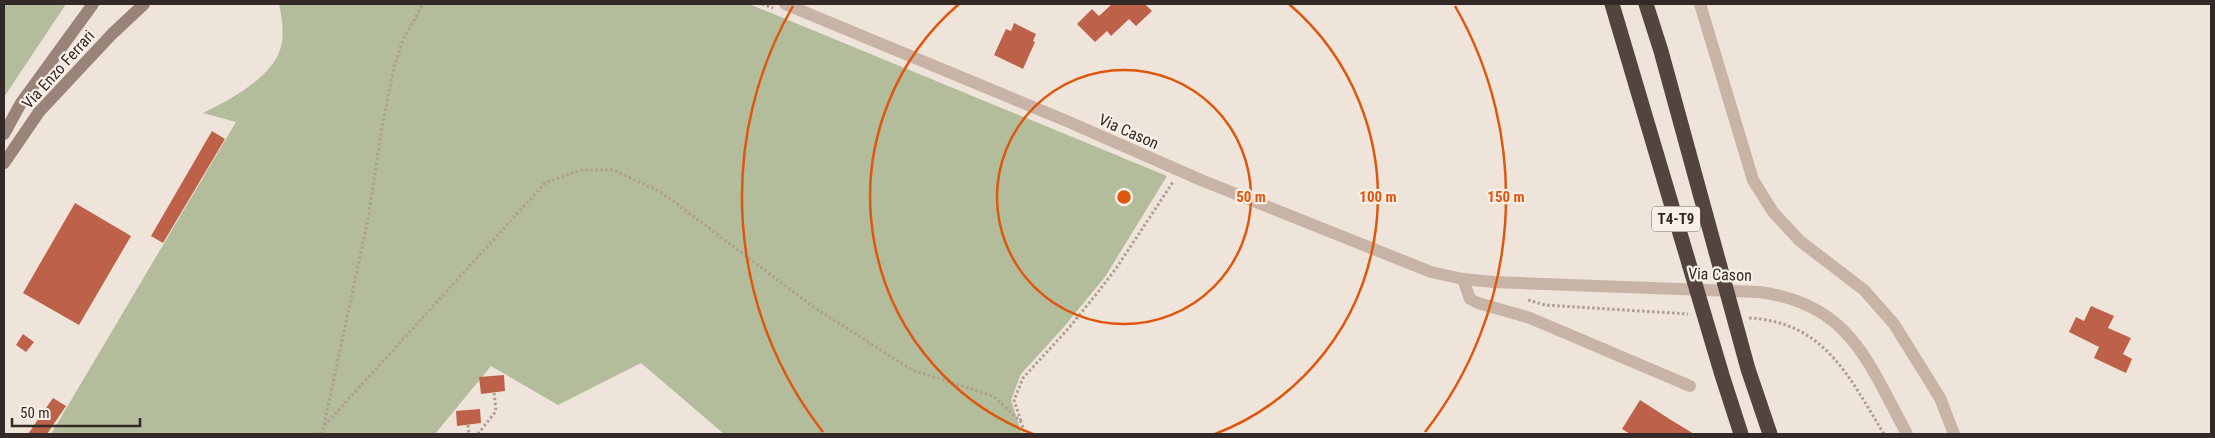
<svg xmlns="http://www.w3.org/2000/svg" width="2215" height="438" viewBox="0 0 2215 438" font-family="'Roboto Condensed',sans-serif">
<style>
.green{fill:#b3bd9b}
.building{fill:#be6149}
.lines{fill:none;stroke-linecap:round;stroke-linejoin:round}
.path{stroke:#b29e91;stroke-width:3;stroke-dasharray:2.5 2.5;stroke-linecap:butt}
.street{stroke:#c7b4a7;stroke-width:12}
.secondary{stroke:#9a8378;stroke-width:12}
.highway{stroke:#54443e;stroke-width:15}
.ring{fill:none;stroke:#df570d;stroke-width:2.5}
.labels{text-anchor:middle;stroke-width:4.5;stroke-linejoin:round;paint-order:stroke}
.shield{fill:#f8efe6;stroke:#6e6560;stroke-width:1}
.shield-label{font-size:15px;font-weight:bold;fill:#332a27}
.street-label{font-size:16px;fill:#332a27;stroke:#f8efe6}
.centre{fill:#df570d;stroke:#f8efe6;stroke-width:2.5}
.ring-label{font-size:15px;text-anchor:middle;font-weight:bold;fill:#df570d;stroke:#f8efe6;stroke-width:4.5;stroke-linejoin:round;paint-order:stroke}
</style>
<rect width="100%" height="100%" fill="#efe4da"/>
<!-- green -->
<g class="green">
<polygon points="4,4 66,4 4,97"/>
<path d="M279 4H749L1167 176 1105 277 1063 328 1021 374 1011 400 1022 434H724L641 363 558 405 491 366 435 434H51L236 122 203 113C228 101 270 79 280 50 285 37 282 17 279 4Z"/>
</g>
<!-- building -->
<g class="building">
<polygon points="1112,4 1145,4 1152,11 1136,26 1129,19 1111,36 1107,31 1095,42 1077,24 1092,9 1099,16"/>
<polygon points="1014,23 1036,34 1033,41 1035,42 1023,69 994,55 1006,29 1011,31"/>
<polygon points="212,131 225,139 163,243 151,236"/>
<polygon points="75,203 131,236 79,325 23,293"/>
<polygon points="2091,306 2114,316 2108,328 2131,338 2123,354 2132,359 2126,373 2094,358 2099,347 2069,332 2076,317 2084,321"/>
<polygon points="23,334 34,342 26,352 16,345"/>
<polygon points="504,375 505,391 481,394 479,377"/>
<polygon points="53,398 66,406 47,434 28,434"/>
<polygon points="1640,400 1671,420 1694,434 1630,434 1622,429"/>
<polygon points="480,409 481,423 457,426 456,411"/>
</g>
<g class="lines">
<!-- path -->
<g class="path">
<polyline points="762,4 773,8"/>
<polyline points="1528,300 1545,305 1688,314"/>
<path d="M1749 318C1825 322 1849 377 1884 434"/>
<polyline points="1021,421 1014,400 1023,378 1068,329 1098,292 1117,267 1173,182"/>
<polyline points="324,425 368,219 382,127 394,67 403,40 423,4"/>
<polyline points="468,425 469,434"/>
<polyline points="320,434 324,426 545,183 581,170 613,170 661,192 815,308 912,370 993,396 1021,422 1025,434"/>
<polyline points="478,434 496,411 494,392"/>
</g>
<!-- street -->
<g class="street">
<path d="M785 4 1069 122 1201 180 1431 272 1463 279 1494 282 1759 292C1851 304 1868 363 1907 434"/>
<polyline points="1700,4 1753,180 1773,212 1800,241 1864,290 1894,324 1940,398 1954,434"/>
<polyline points="1463,279 1470,299 1478,303 1530,318 1690,386"/>
</g>
<!-- secondary -->
<g class="secondary">
<polyline points="4,134 21,103 93,4"/>
<polyline points="4,163 39,112 112,34 144,4"/>
</g>
<!-- highway -->
<g class="highway">
<polyline points="1612,4 1722,375 1741,434"/>
<polyline points="1646,4 1661,51 1748,369 1770,434"/>
</g>
</g>
<!-- distance rings -->
<g class="ring">
<circle cx="1124" cy="197" r="127"/>
<path d="M1033 434A254 254 0 0 1 959 4M1289 4A254 254 0 0 1 1215 434"/>
<path d="M823 432A382 382 0 0 1 793 6M1455 6A382 382 0 0 1 1425 432"/>
</g>
<g class="labels">
<!-- shield labels -->
<rect class="shield" x="1652" y="206.5" width="48" height="25" rx="4"/>
<g class="shield-label">
<text x="1676" y="224">T4-T9</text>
</g>
<!-- street labels -->
<g class="street-label">
<text transform="translate(58 69) rotate(-48)" y="6">Via Enzo Ferrari</text>
<text transform="translate(1129 131) rotate(24)" y="6">Via Cason</text>
<text transform="translate(1720 274) rotate(2)" y="6">Via Cason</text>
</g>
</g>
<circle cx="1124" cy="197" r="8" class="centre"/>
<g class="ring-label">
<text x="1251" y="202">50 m</text>
<text x="1378" y="202">100 m</text>
<text x="1506" y="202">150 m</text>
</g>
<!-- border -->
<rect width="2215" height="438" fill="none" stroke="#332a27" stroke-width="10"/>
<!-- scale -->
<path d="M12 418v8h128v-8" fill="none" stroke="#332a27" stroke-width="2.5"/>
<text x="20" y="418" font-size="15" fill="#332a27" stroke="#f8efe6" stroke-width="4" paint-order="stroke">50 m</text>
</svg>
